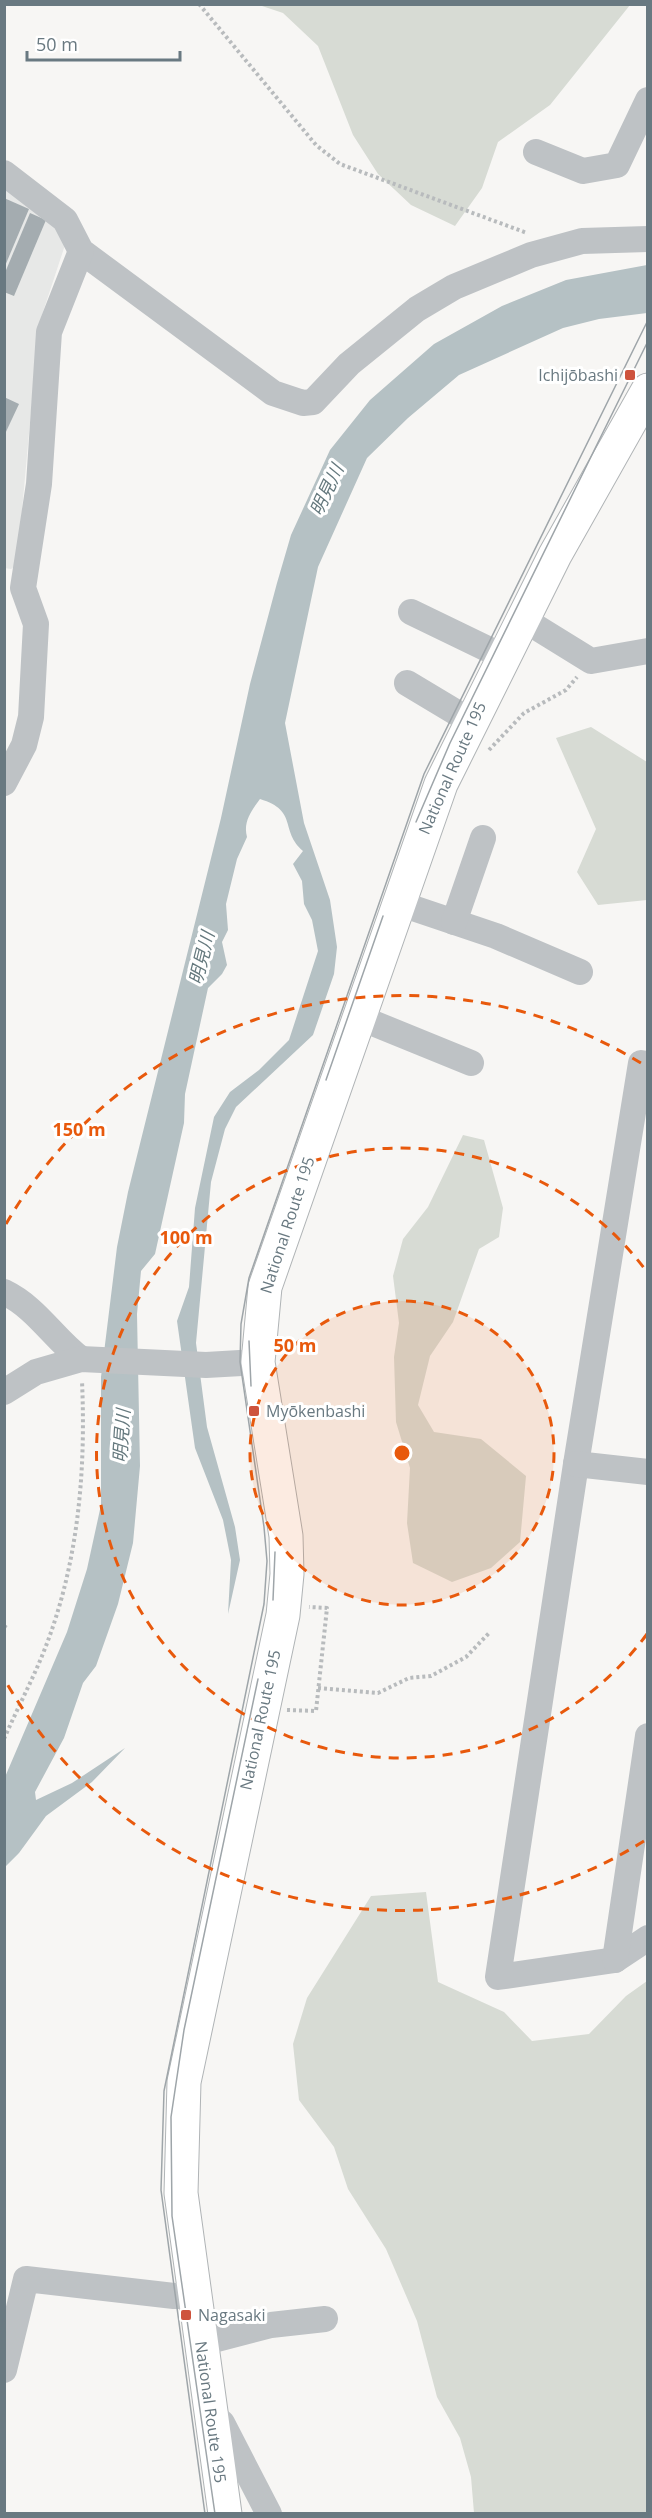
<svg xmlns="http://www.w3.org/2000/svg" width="652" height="2518" viewBox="0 0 652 2518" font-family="'Open Sans','Noto Sans JP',sans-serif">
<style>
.built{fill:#e7e8e7}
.green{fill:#d7dbd4}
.water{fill:#b5c1c4}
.building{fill:#a4acb0}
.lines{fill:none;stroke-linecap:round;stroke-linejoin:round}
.highway-casing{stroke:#b0b4b6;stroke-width:35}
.path{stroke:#b8bbbd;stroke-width:4;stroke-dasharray:3 3;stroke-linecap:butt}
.minor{stroke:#bec2c5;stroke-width:26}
.highway{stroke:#fff;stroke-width:33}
.tram{stroke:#9ea5a9;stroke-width:1.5}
.ring{fill:none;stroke:#e8590c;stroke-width:3;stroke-dasharray:10 8}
.poi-dot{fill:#ce533d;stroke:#fff;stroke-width:2}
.labels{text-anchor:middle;stroke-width:6;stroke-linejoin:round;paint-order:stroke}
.poi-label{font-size:16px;fill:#697981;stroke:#fff;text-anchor:start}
.street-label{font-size:16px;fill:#697981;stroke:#fff}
.water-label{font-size:18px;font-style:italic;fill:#65797e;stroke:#fff}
.centre{fill:#e8590c;stroke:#fff;stroke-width:3}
.ring-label{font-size:18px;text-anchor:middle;font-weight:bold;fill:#e8590c;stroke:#fff;stroke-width:6;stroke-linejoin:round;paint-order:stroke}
</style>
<rect width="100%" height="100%" fill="#f7f6f4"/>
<!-- built -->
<polygon class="built" points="4,181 51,214 65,245 39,324 17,565 11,569 4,568"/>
<!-- green -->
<g class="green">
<polygon points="259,5 630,5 550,105 498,142 482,188 455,226 411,205 378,174 353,135 318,46 283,13"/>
<polygon points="591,727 647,762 647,900 598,905 577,872 596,829 556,738"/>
<polygon points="463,1135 484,1140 503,1208 499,1237 479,1249 453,1322 430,1356 418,1405 434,1432 481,1439 526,1476 520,1542 491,1568 452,1582 413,1563 407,1523 410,1468 396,1422 394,1357 399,1323 393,1276 403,1239 428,1207"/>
<polygon points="426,1892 438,1982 504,2012 532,2041 589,2034 626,1996 647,1981 647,2513 474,2513 471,2477 460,2438 437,2397 417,2321 386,2249 348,2189 334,2147 299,2100 293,2044 307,1998 371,1896"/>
</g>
<!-- water -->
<path class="water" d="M647 265V313L599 319 563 328 459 375 408 418 367 458 318 567 285 723 304 823 330 900 337 947 334 974 313 1035 236 1107 225 1129 211 1182 196 1343 207 1427 235 1527 240 1560 228 1614 231 1560 223 1520 195 1448 177 1321 189 1287 195 1208 214 1117 230 1092 259 1070 289 1040 318 951 312 920 304 904 302 881 293 864 303 851C279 830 299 811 260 799 251 811 243 822 247 837L237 859 226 904 228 930 222 942 227 965 222 974 208 988 185 1094 184 1123 155 1254 141 1271 137 1314 140 1466 133 1543 118 1604 96 1666 83 1683 64 1738 35 1792 36 1800 72 1783 125 1748 92 1782 46 1816 19 1853 5 1867V1777L67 1632 87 1569 101 1505V1377L117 1247 128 1192 221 818 250 684 277 583 291 535 330 450 370 400 434 344 502 306 566 280Z"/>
<!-- building -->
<g class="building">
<polygon points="4,198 29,209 5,266 4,266"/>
<polygon points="30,213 46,220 14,296 4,292 4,275"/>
<polygon points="4,397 19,404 4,436"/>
</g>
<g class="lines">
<!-- highway casing -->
<g class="highway-casing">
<polyline id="highway" points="225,2514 181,2193 184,2082 283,1615 287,1574 286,1536 258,1362 265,1287 441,784 555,555 648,390"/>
</g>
<!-- path -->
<g class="path">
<polyline points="199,4 316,145 340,164 527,233"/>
<polyline points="489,750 524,713 566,690 577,677"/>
<polyline points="4,1626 7,1628"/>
<polyline points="318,1688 378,1693 409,1678 431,1676 466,1657 490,1632"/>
<polyline points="287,1710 316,1711 327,1608 309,1607"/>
<path d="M4 1739C17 1709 32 1681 44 1651 78 1565 86 1473 82 1381"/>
</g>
<!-- minor -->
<g class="minor">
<polyline points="536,152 583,171 617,165 648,100"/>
<polyline points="4,173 65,220 81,251 273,393 303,403 313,402 349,364 417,309 454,287 531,255 582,241 648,239"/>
<polyline points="411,612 504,657"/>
<polyline points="523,619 591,661 648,651"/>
<polyline points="407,683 472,722"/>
<polyline points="4,783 24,745 31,717 36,624 23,588 39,484 49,332 81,251"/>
<polyline points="398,903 496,936 580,972"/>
<polyline points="454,922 483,838"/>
<polyline points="358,1017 471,1063"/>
<polyline points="648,1064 641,1063 576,1464 498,1977 615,1960 648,1938"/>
<path d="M4 1292C37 1308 53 1338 81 1359"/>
<polyline points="4,1392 36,1372 81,1359 206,1365 258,1362"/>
<polyline points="576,1464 648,1472"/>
<polyline points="615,1960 648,1736"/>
<polyline points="202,2343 271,2325 325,2319"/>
<polyline points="4,2370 26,2279 174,2296 196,2296"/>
<polyline points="212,2415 222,2423 269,2514"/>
</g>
<!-- highway -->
<use href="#highway" class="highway"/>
<!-- tram -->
<g class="tram">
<polyline points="416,822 450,743 648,341"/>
<polyline points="326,1080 383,916"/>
<polyline points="249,1341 251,1386"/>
<polyline points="273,1600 275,1552"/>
<polyline points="205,2514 161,2190 164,2091 264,1604 267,1561 264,1527 240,1362 241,1324 249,1278 424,774 648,320"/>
<polyline points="215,2514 172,2216 171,2117 184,2030 258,1679"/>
</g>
</g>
<!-- distance rings -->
<circle cx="402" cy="1453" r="152" fill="#e8590c" fill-opacity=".12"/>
<g class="ring">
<circle cx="402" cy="1453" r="152"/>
<path d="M647 1634A305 305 0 1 1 647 1272"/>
<path d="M644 1841A457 457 0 0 1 6 1682M6 1224A457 457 0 0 1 644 1065"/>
</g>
<!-- markers -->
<g class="poi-dot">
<rect x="624" y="369" width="12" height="12" rx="3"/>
<rect x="248" y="1405" width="12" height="12" rx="3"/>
<rect x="180" y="2309" width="12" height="12" rx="3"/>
</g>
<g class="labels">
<!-- poi labels -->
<g class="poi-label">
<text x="618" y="381" text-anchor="end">Ichijōbashi</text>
<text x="266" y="1417">Myōkenbashi</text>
<text x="198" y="2321">Nagasaki</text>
</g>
<!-- street labels -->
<g class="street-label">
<text transform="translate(452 768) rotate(-66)" y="6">National Route 195</text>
<text transform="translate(287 1225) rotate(-72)" y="6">National Route 195</text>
<text transform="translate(260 1720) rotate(-78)" y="6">National Route 195</text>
<text transform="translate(211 2412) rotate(82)" y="6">National Route 195</text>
</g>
<!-- water labels -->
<g class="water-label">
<text transform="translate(327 490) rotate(-65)" y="6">明見川</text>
<text transform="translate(202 958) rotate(-76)" y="6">明見川</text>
<text transform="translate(122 1436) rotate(-86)" y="6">明見川</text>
</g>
</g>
<circle cx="402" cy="1453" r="9" class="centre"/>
<g class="ring-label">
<text x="79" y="1136">150 m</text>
<text x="186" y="1244">100 m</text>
<text x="295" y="1352">50 m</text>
</g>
<!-- border -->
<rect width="652" height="2518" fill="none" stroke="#697981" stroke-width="12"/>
<!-- scale -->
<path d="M27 51v9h153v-9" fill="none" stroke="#697981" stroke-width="3"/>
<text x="36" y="51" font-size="18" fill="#697981" stroke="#ffffff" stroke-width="4.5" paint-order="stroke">50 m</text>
</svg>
